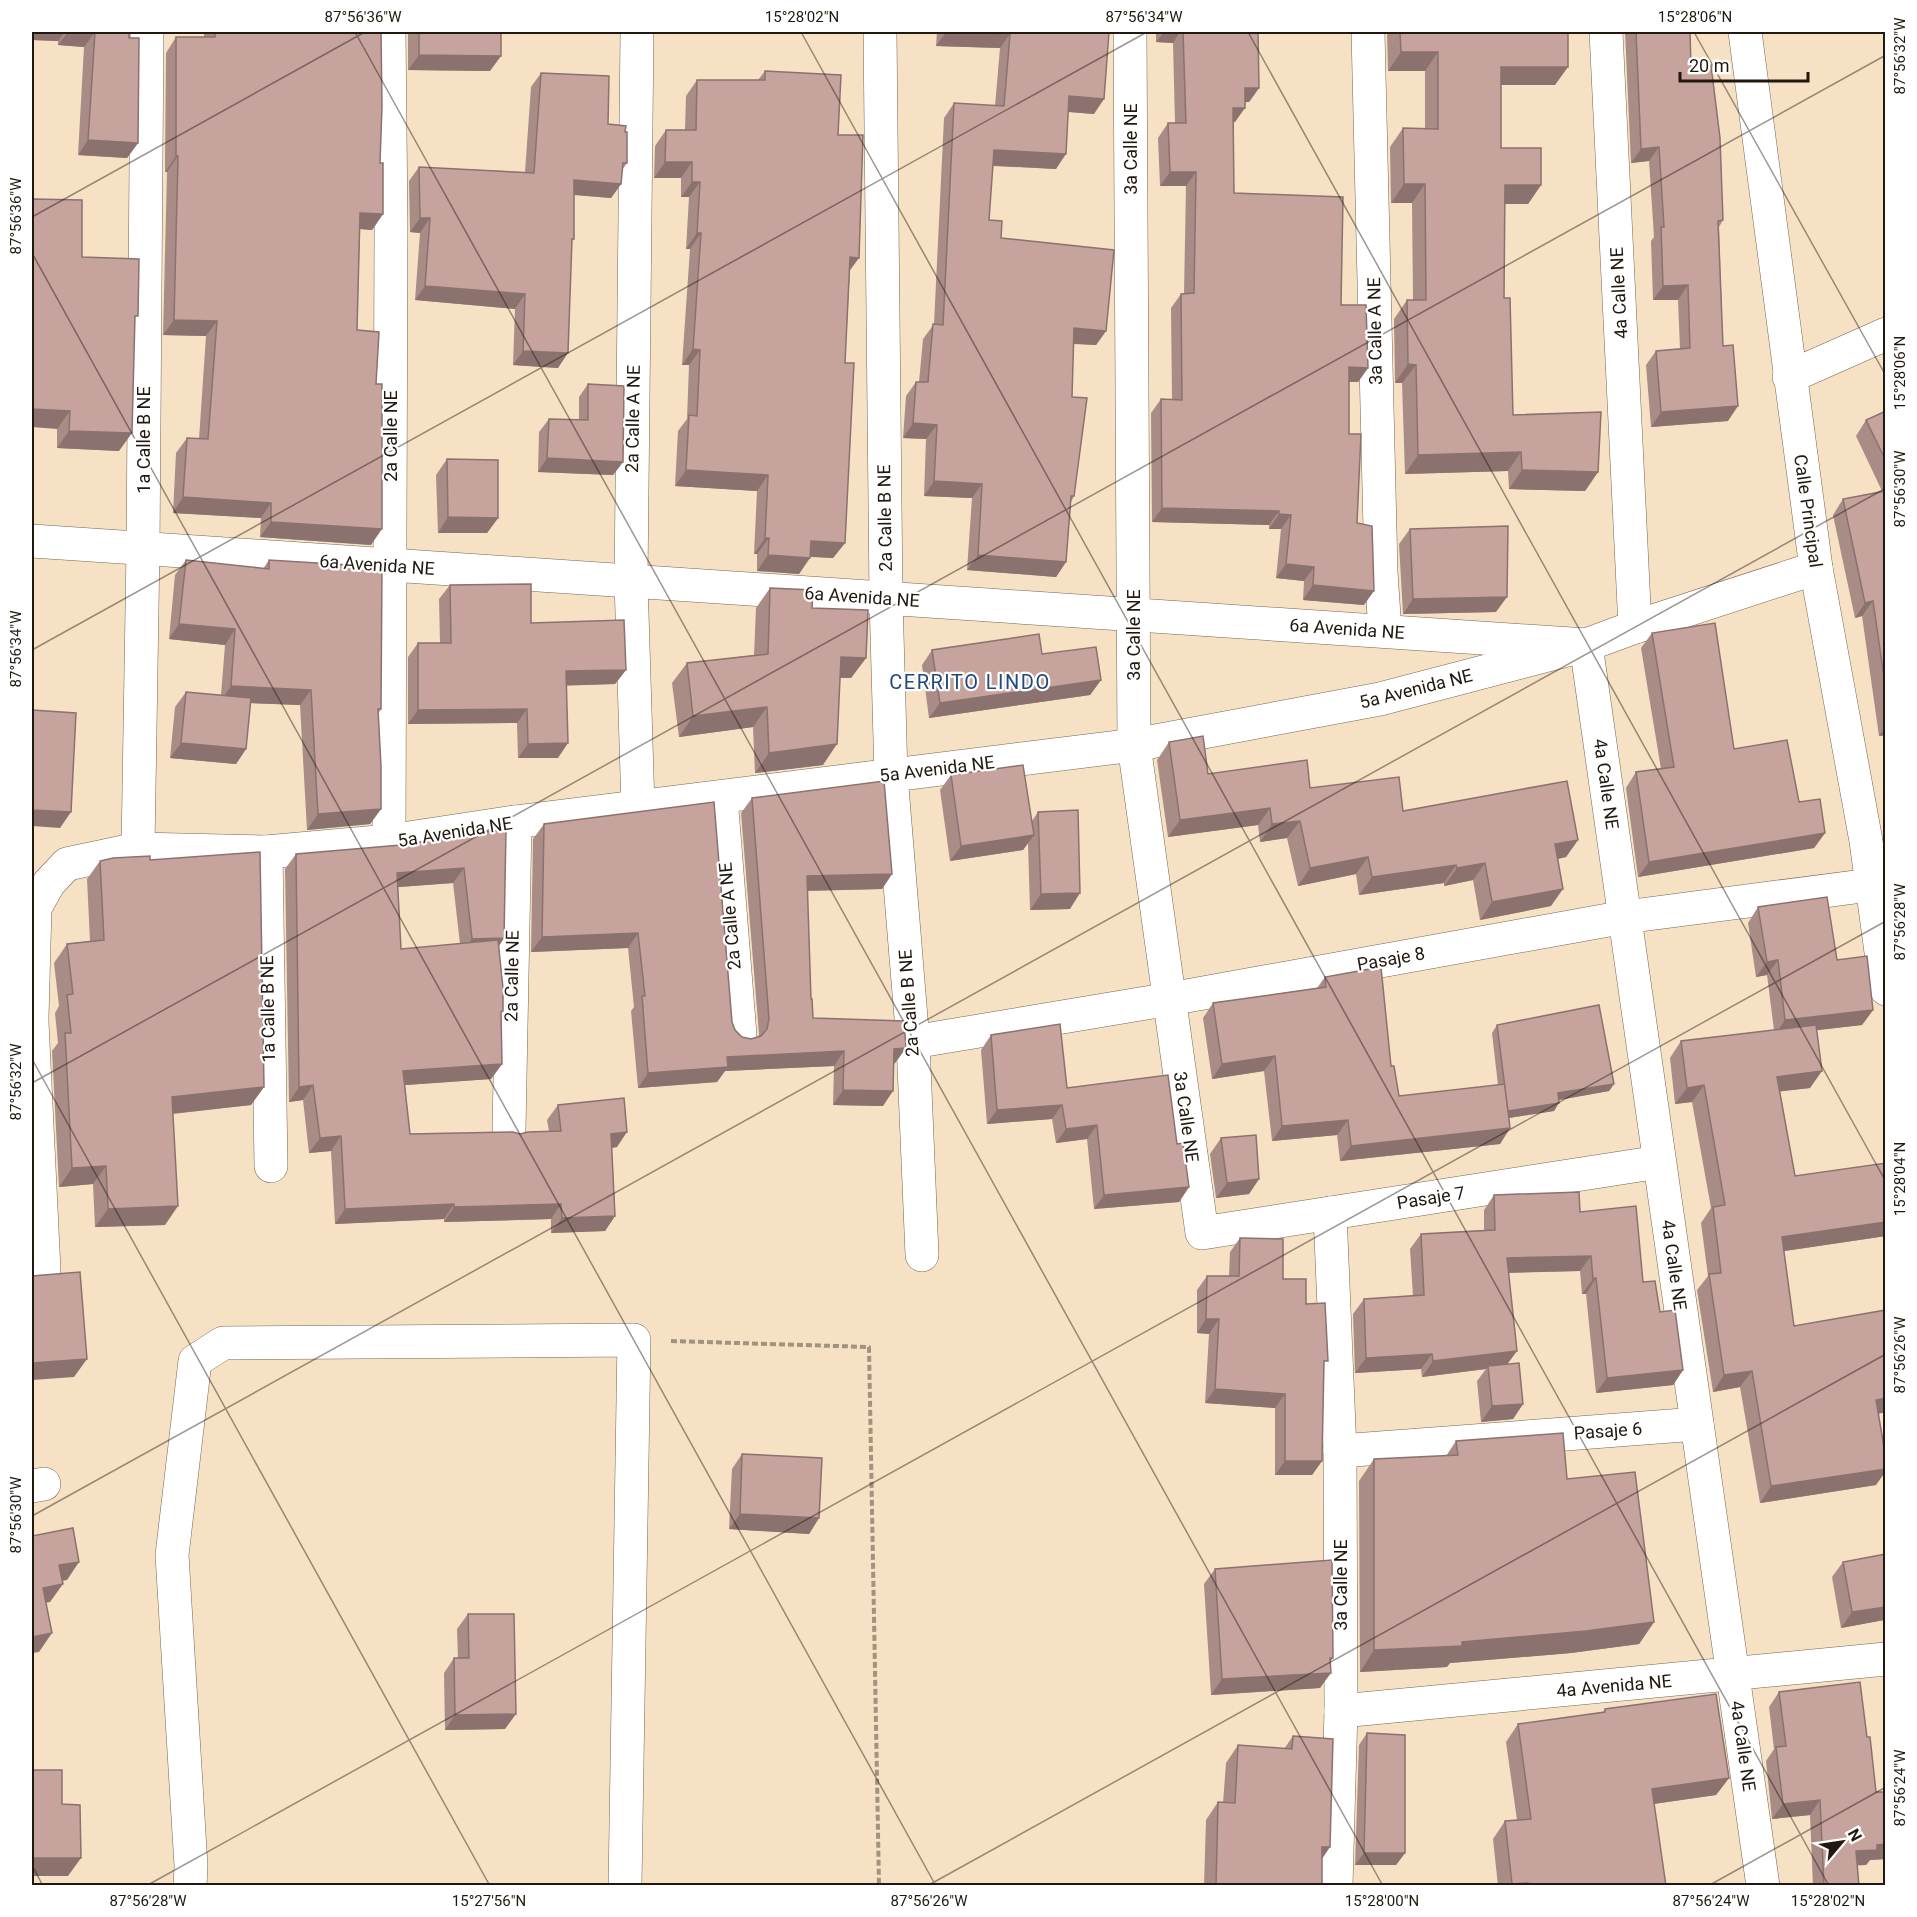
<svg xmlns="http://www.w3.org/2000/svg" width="1917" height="1917" viewBox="0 0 1917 1917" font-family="Roboto,sans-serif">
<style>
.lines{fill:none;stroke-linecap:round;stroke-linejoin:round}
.minor-casing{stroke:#77654d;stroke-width:34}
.path{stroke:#a2937e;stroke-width:4;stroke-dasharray:6 3;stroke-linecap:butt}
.minor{stroke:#fff;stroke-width:33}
.wall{fill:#aa8c87;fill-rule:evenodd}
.shaded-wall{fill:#8b726e}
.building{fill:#c6a39d;stroke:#8b726e;stroke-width:1.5}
.ticks{fill:none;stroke:#21190f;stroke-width:1.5;stroke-opacity:0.45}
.labels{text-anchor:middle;stroke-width:4.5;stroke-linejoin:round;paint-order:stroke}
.street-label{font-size:18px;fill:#21190f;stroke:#fff}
.neighbourhood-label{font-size:20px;letter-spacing:1.5px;fill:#20497e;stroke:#fff}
.neatline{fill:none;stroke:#21190f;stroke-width:2}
.ticks-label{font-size:15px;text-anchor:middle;fill:#21190f}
</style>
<rect width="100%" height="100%" fill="#f6e1c5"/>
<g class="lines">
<!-- minor casing -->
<g class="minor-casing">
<g id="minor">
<polyline points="389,32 391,224 389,841"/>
<polyline points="637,32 631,581 638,807"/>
<polyline points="880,32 886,598 891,775 913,1042 922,1255"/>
<polyline points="1130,32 1134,745 1202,1233 1659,1162"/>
<polyline points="1368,32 1381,572 1385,631"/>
<polyline points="1606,32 1635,627"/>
<polyline points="1745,32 1816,568 1866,841 1886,989"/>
<polyline points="1789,377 1886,334"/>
<polyline points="32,541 1586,645 1763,1886"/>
<polyline points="721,797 740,1035"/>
<polyline points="138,849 143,549 147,32"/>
<polyline points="266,852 271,1166"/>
<polyline points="32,1018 35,908 49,883 67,864 138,849 266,852 389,841 515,822 1134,745 1380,699 1586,645 1635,627 1816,568"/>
<polyline points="32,1022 44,1270 32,1272"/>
<polyline points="913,1042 1170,999 1625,917 1870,885"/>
<polyline points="509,1130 515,822"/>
<polyline points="1330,1213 1340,1451 1341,1711 1336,1886"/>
<polyline points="1340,1451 1697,1424"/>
<polyline points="32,1486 44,1484"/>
<polyline points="1341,1711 1886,1659"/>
<polyline points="190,1886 191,1866 172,1555 195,1361 223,1343 634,1340 625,1886"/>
</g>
</g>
<!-- path -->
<polyline class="path" points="671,1341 869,1347 879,1886"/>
<!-- minor -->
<use href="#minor" class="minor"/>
</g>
<!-- wall -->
<g class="wall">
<polygon points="32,32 129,32 138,143 127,158 78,155 84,47 58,45 58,41 32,40"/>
<polygon points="204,32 381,32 380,163 383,214 372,230 360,229 357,330 376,384 371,545 260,537 261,518 173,513 176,453 187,438 199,439 206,336 163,335 167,172 165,172 165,160 166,53 176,37 204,37"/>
<polygon points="408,32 501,32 490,71 408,70"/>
<polygon points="937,32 1109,32 1094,114 1068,112 1056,169 993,166 989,220 1001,238 1106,331 1096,345 1073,344 1072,397 1074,496 1071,502 1066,562 1056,577 967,570 972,498 924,496 926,439 903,438 906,396 916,382 919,382 923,339 934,324 944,118 954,103 995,106 1000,48 936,46"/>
<polygon points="1156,32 1258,32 1259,88 1249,102 1245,102 1235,122 1233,122 1234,193 1341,305 1368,368 1358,382 1349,382 1349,434 1364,605 1303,600 1304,581 1276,578 1281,529 1269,529 1269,525 1152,522 1151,413 1161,399 1172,399 1171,308 1181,294 1184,294 1186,186 1160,186 1158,138 1168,123 1175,123 1173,43 1156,42"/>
<polygon points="1387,32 1568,32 1555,85 1501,85 1501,148 1541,185 1528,204 1505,204 1504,298 1513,415 1598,472 1585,491 1509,489 1508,471 1405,474 1402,383 1395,383 1394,319 1407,300 1413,300 1412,203 1391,203 1390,147 1403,128 1425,128 1425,71 1388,71"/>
<polygon points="1625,32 1690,32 1691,68 1723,220 1719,227 1723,346 1728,421 1651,427 1646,365 1656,351 1680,349 1678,300 1653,300 1651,241 1654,237 1649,161 1631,163"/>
<polygon points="765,71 838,135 850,271 845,363 845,543 833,558 810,557 799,574 757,571 757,554 754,554 757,491 675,486 678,431 687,419 689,365 682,365 690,249 686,249 689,197 681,197 681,178 654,178 655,146 666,130 685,130 686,96 697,80 758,80"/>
<polygon points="541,73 608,124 625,132 627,163 622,170 621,184 611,198 574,195 572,242 558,368 513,365 515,309 415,300 420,233 410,232 409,181 419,167 525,172 531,87"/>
<polygon points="82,257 135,321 119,451 57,448 57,429"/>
<polygon points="588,384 623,462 613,475 538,472 539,432 549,419 579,420 579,397"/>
<polygon points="1886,411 1886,735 1879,736 1862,616 1855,618 1833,515 1843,499 1882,491 1856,436 1866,420"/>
<polygon points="447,459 498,518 487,533 438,533 436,475"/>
<polygon points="1410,529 1496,612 1403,614 1399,544"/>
<polygon points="186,560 263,569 269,560 381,709 378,714 381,809 370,824 307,830 300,705 250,703 246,749 236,764 170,758 175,707 186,692 221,695 225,645 169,639 175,575"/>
<polygon points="450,585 531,623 626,670 615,684 567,685 558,758 518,758 517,723 408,724 408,657 418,643 440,643 439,599"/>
<polygon points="770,588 812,608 866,658 851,678 840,678 823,765 755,773 753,727 679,737 672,683 687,663 754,655 756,608"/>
<polygon points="1652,633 1734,749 1825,833 1814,848 1638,877 1626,788 1636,772 1661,769 1641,648"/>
<polygon points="932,650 1042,654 1101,680 1090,695 929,718 922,665"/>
<polygon points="1169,742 1208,774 1310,788 1403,811 1578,840 1566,857 1558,859 1551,906 1480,920 1473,880 1444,886 1444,883 1359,895 1356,874 1298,886 1287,838 1260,842 1258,825 1168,837 1157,760"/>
<polygon points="951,775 1032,821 1038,812 1070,909 1030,910 1028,843 1023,850 950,861 940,790"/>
<polygon points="752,798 892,874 882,889 807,891 811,999 813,1018 906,1048 895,1063 894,1064 883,1106 833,1105 834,1066 725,1071 717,1082 638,1088 631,1011 634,1007 628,948 531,952 533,839 544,824 732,1022 735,1030 742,1037 751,1039 758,1037 759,1034 741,813"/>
<path d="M506 829 504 938 499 946 502 1064 491 1079 405 1085 410 1134H520L549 1131 547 1120 558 1105 617 1147 612 1148 615 1216 605 1231 551 1233V1219L444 1222V1219L335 1224 331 1151 309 1153 303 1100 289 1102 285 869 296 854 401 845ZM453 883 460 944 401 949 398 887Z"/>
<polygon points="150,860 264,1087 251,1105 173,1114 165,1225 95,1227 93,1184 59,1187 52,1051 58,1043 55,1013 59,1006 54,963 67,944 90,941 87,879 100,861"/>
<polygon points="1758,907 1837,960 1873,1010 1862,1025 1816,1030 1810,1088 1780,1091 1795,1176 1886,1163 1886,1236 1784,1251 1794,1326 1886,1310 1886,1412 1878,1414 1876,1485 1760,1503 1740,1387 1713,1392 1697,1290 1708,1276 1701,1223 1711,1208 1692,1102 1675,1104 1670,1058 1681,1041 1774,1030 1767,975 1756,977 1748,923"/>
<polygon points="1325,977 1391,1066 1399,1096 1498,1085 1492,1033 1497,1025 1614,1084 1609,1091 1559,1100 1554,1111 1509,1118 1510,1128 1500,1144 1340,1161 1337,1135 1272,1141 1264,1071 1212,1079 1203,1018 1213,1003 1317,988"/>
<polygon points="991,1035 1067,1088 1177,1144 1189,1187 1179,1202 1094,1209 1087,1139 1056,1143 1052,1119 987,1124 981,1050"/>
<polygon points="1221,1138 1259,1179 1249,1194 1216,1198 1210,1154"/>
<polygon points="1494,1195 1580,1212 1643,1282 1660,1312 1683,1370 1673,1385 1596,1393 1586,1294 1582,1294 1580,1271 1508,1273 1508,1364 1523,1404 1513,1419 1481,1422 1477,1381 1486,1369 1422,1377 1421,1369 1355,1373 1353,1314 1364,1299 1413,1296 1410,1249 1421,1234 1484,1230 1484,1210"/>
<polygon points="1240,1238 1283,1279 1306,1304 1324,1367 1322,1461 1312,1475 1275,1475 1275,1408 1205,1403 1209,1334 1197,1333 1197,1290 1207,1276 1229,1276 1230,1252"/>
<polygon points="1456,1441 1567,1479 1654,1622 1639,1644 1571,1653 1450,1663 1447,1667 1360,1672 1359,1481 1374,1459 1446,1456"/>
<polygon points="742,1454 819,1518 809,1534 729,1529 732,1469"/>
<polygon points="1843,1562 1884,1620 1841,1628 1832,1577"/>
<polygon points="1215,1569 1330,1662 1320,1688 1211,1695 1204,1584"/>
<polygon points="468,1614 505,1729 445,1730 444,1673 454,1658 458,1658 457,1629"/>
<polygon points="1779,1692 1867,1737 1876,1792 1886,1792 1886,1859 1870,1860 1866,1865 1857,1865 1859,1886 1813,1886 1810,1815 1772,1819 1766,1761 1774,1749 1769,1707"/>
<polygon points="1605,1709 1729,1778 1716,1795 1654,1804 1666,1886 1498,1886 1493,1839 1505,1821 1517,1820 1506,1742 1518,1724 1602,1713"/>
<polygon points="1367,1733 1405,1853 1396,1865 1355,1865 1359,1745"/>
<polygon points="1293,1736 1322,1859 1322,1886 1204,1886 1206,1820 1218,1802 1223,1803 1226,1763 1238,1745 1284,1749"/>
</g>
<!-- shaded-wall -->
<g class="shaded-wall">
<polygon points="32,32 65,32 58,41 32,40"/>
<polygon points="68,32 95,32 84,47 58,45"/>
<polygon points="735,32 754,32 753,33"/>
<polygon points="946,32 959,32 1010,34 1000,48 936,46"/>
<polygon points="1164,32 1180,32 1173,43 1156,42"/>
<polygon points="1401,52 1438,52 1425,71 1388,71"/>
<polygon points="419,55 501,56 490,71 408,70"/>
<polygon points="1501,67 1568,67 1555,85 1488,85"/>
<polygon points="1245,88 1259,88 1249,102 1235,103"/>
<polygon points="1069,96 1104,99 1094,114 1058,111"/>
<polygon points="1233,108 1245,108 1235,122 1223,122"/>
<polygon points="88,140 138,143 127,158 78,155"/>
<polygon points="1659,147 1649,161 1631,163 1641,149"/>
<polygon points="994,150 1066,154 1056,169 983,165"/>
<polygon points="176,156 178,156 167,172 165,172"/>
<polygon points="665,162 692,162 681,178 654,178"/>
<polygon points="1170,172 1196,172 1186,186 1160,186"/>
<polygon points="574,180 621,184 611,198 564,194"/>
<polygon points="692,182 700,182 689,197 681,197"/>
<polygon points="1404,184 1425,184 1412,203 1391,203"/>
<polygon points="1505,185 1541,185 1528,204 1492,204"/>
<polygon points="360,213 383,214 372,230 349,228"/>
<polygon points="420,218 430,218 420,233 410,232"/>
<polygon points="697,233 701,233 690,249 686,249"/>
<polygon points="850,257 859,258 848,273"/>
<polygon points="1688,285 1678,300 1653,300 1663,286"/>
<polygon points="425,286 525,294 515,309 415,300"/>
<polygon points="174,320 217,321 206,336 163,335"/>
<polygon points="1074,328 1106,331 1096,345 1063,343"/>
<polygon points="693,349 700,350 689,365 682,365"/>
<polygon points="523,351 568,353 558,368 513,365"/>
<polygon points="1408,364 1416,365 1402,383 1395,383"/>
<polygon points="1349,367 1368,368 1358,382 1339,381"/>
<polygon points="1738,406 1728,421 1651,427 1661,412"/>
<polygon points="32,409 70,411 57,429 32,427"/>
<polygon points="913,423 937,425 926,439 903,438"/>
<polygon points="69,431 132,433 119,451 57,448"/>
<polygon points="1521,452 1508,471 1405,474 1418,455"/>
<polygon points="547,458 623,462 613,475 538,472"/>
<polygon points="686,470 768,475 757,491 675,486"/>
<polygon points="1522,470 1598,472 1585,491 1509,489"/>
<polygon points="934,481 982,484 972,498 924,496"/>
<polygon points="183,497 271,503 261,518 173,513"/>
<polygon points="1162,508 1279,511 1269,525 1152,522"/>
<polygon points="1279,514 1291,515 1281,529 1269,529"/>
<polygon points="448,517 498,518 487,533 438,533"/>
<polygon points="271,522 382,529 371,545 260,537"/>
<polygon points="765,538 769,538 757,554 754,554"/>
<polygon points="811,541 845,543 833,558 800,556"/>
<polygon points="768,555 810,558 799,574 757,571"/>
<polygon points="978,555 1066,562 1056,577 967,570"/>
<polygon points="1286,564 1314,567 1304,581 1276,578"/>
<polygon points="1313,585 1374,591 1364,605 1303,600"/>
<polygon points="1507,597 1496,612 1403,614 1413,599"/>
<polygon points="1873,601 1862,616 1855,618 1865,603"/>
<polygon points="179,624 235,629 225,645 169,639"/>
<polygon points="841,657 866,658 851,678 826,677"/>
<polygon points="626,670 615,684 556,686 566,671"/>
<polygon points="1101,680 1090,695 929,718 940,703"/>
<polygon points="231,686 311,690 300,705 220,702"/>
<polygon points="767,707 753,727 679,737 693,716"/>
<polygon points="527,709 517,723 408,724 418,710"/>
<polygon points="1886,727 1886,735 1879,736"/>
<polygon points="181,743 246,749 236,764 170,758"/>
<polygon points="568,743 558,758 518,758 528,744"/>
<polygon points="837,744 823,765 755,773 769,753"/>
<polygon points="1270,808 1258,825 1168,837 1180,820"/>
<polygon points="381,809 370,824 307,830 318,814"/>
<polygon points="32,810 71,812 60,828 32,826"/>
<polygon points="1300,821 1287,838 1260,842 1272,824"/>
<polygon points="1825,833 1814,848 1638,877 1649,862"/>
<polygon points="1034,835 1023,850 950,861 961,846"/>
<polygon points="1578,840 1566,857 1543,862 1555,844"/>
<polygon points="1368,857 1356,874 1298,886 1310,868"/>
<polygon points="1485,863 1473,880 1444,886 1457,868"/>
<polygon points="1456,865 1444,883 1359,895 1372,877"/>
<polygon points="464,868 453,883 386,888 397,873"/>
<polygon points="892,874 882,889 796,891 807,876"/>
<polygon points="1563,889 1551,906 1480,920 1492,902"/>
<polygon points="1080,893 1070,909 1030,910 1041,894"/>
<polygon points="638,933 628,948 531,952 542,937"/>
<polygon points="504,938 494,953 461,954 472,939"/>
<polygon points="1778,960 1767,975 1756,977 1767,962"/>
<polygon points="1873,1010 1862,1025 1775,1035 1785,1020"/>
<polygon points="906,1048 895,1063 883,1064 894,1049"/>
<polygon points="844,1051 834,1066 725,1071 717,1082 638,1088 648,1073 727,1057"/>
<polygon points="1275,1056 1264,1071 1212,1079 1222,1064"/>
<polygon points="502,1064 491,1079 392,1086 403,1071"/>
<polygon points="1822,1071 1810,1088 1766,1093 1777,1077"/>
<polygon points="1614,1084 1609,1091 1553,1101 1558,1093"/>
<polygon points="313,1085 303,1100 289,1102 299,1087"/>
<polygon points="1704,1085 1692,1102 1675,1104 1687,1088"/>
<polygon points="264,1087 251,1105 159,1115 172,1097"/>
<polygon points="843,1090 893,1091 883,1106 833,1105"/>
<polygon points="1559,1103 1554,1111 1502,1119 1508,1111"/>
<polygon points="1062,1105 1052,1119 987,1124 997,1110"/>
<polygon points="1348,1120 1337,1135 1272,1141 1282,1126"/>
<polygon points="1097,1125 1087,1139 1056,1143 1066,1129"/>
<polygon points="1510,1128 1500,1144 1340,1161 1351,1146"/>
<polygon points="627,1132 617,1147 601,1149 611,1134"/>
<polygon points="341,1136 331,1151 309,1153 320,1138"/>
<polygon points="106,1166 93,1184 59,1187 72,1168"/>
<polygon points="1259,1179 1249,1194 1216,1198 1227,1183"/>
<polygon points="1189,1187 1179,1202 1094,1209 1104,1195"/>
<polygon points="454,1204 444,1219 335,1224 345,1209"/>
<polygon points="561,1204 551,1219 444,1222 454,1207"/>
<polygon points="178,1206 165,1225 95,1227 108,1209"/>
<polygon points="615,1216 605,1231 551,1233 562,1218"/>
<polygon points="1886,1222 1886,1236 1771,1253 1782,1237"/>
<polygon points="1591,1256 1580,1271 1496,1273 1507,1258"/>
<polygon points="1596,1278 1586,1294 1582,1294 1593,1279"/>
<polygon points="1206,1319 1219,1319 1209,1334 1197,1333"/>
<polygon points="1517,1351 1506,1366 1488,1366 1486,1369 1422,1377 1433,1361"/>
<polygon points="1432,1354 1421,1369 1355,1373 1366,1358"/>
<polygon points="87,1359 74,1377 32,1380 32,1363"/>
<polygon points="1683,1370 1673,1385 1596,1393 1607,1378"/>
<polygon points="1752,1371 1740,1387 1713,1392 1724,1375"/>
<polygon points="1215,1389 1285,1394 1275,1408 1205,1403"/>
<polygon points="1886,1398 1886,1412 1865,1416 1876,1400"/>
<polygon points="1523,1404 1513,1419 1481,1422 1492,1406"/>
<polygon points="1285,1461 1322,1461 1312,1475 1275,1475"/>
<polygon points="1886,1469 1886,1471 1876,1485 1760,1503 1771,1486"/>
<polygon points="740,1514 819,1518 809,1534 729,1529"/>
<polygon points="79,1562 67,1580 46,1584 59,1565"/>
<polygon points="63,1584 50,1602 32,1605 43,1588"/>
<polygon points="1886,1607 1886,1619 1884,1620 1841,1628 1852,1612"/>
<polygon points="1654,1622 1639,1644 1571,1653 1450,1663 1447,1667 1360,1672 1374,1650"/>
<polygon points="52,1633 39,1652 32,1653 32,1637"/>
<polygon points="1333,1658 1322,1673 1331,1673 1320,1688 1211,1695 1222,1679"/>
<polygon points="516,1714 505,1729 445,1730 455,1715"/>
<polygon points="1729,1778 1716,1795 1639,1806 1652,1789"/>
<polygon points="1820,1800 1810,1815 1772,1819 1783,1804"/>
<polygon points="1886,1844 1886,1859 1870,1860 1866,1865 1845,1866 1856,1851 1877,1845"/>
<polygon points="1322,1847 1330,1847 1318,1865"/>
<polygon points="1364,1853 1405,1853 1396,1865 1355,1865"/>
<polygon points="32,1858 81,1858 68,1876 32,1876"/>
<polygon points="1528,1883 1526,1886 1511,1886 1512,1884"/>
</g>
<!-- building -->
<g class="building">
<polygon points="95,32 129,32 129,38 139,38 138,143 88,140"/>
<polygon points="215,32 381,32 382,106 380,163 383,163 383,214 360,213 357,330 379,332 376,384 382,384 382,529 271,522 271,503 183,497 187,438 208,439 217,321 174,320 178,156 176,156 176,37 215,37"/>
<polygon points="419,32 501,32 501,56 419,55"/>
<polygon points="959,32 1109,32 1104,99 1069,96 1066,154 994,150 989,220 1002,221 1001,238 1114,250 1106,331 1074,328 1072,397 1087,398 1074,496 1071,496 1066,562 978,555 982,484 934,481 937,425 913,423 916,382 928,382 933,324 943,325 954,103 1004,106 1010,34"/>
<polygon points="1183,32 1258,32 1259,88 1245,88 1245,108 1233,108 1234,193 1343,197 1341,305 1366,305 1368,368 1349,367 1349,434 1361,434 1357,523 1372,526 1374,591 1313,585 1314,567 1286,564 1291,515 1279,514 1279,511 1162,508 1161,399 1182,400 1181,294 1194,293 1196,172 1170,172 1168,123 1186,123"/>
<polygon points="1400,32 1568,32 1568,67 1501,67 1501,148 1541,148 1541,185 1505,185 1504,298 1510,298 1513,415 1601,412 1598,472 1522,470 1521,452 1418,455 1416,365 1408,364 1407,300 1426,300 1425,184 1404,184 1403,128 1438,129 1438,52 1401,52"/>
<polygon points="1636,32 1690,32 1691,68 1711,65 1720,138 1723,220 1718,221 1723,346 1733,345 1738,406 1661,412 1656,351 1690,348 1688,285 1663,286 1661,227 1664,227 1659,147 1641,149"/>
<polygon points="765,71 841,75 838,135 863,135 859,258 850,257 845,363 854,363 845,543 811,541 810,558 768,555 769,538 765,538 768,475 686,470 689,415 697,416 700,350 693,349 701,233 697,233 700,182 692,182 692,162 665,162 666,130 696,130 697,80 765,80"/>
<polygon points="541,73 609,76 608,124 626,126 625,132 627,132 627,163 623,163 621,184 574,180 574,239 572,239 568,353 523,351 525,294 425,286 430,218 420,218 419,167 534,173"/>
<polygon points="32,199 82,200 82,257 139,259 138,316 135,316 132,433 69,431 70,411 32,409"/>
<polygon points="588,384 624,386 623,462 547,458 549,419 588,420"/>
<polygon points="1886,411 1886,461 1866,420"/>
<polygon points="447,459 498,460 498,518 448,517"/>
<polygon points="1886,491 1886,691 1873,601 1865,603 1843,499"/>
<polygon points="1508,526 1507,597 1413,599 1410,529"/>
<polygon points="186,560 269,569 269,560 382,567 381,709 378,709 381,766 381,809 318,814 311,690 231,686 235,629 179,624"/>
<polygon points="531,584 531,623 624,620 626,670 566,671 568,743 528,744 527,709 418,710 418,643 451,643 450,585"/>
<polygon points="770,588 813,590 812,608 868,610 866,658 841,657 837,744 769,753 767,707 693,716 687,663 768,654"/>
<polygon points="1715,623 1734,749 1787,740 1799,802 1820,799 1825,833 1649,862 1636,772 1674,767 1652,633"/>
<polygon points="1039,634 1042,654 1096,647 1101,680 940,703 932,650"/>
<polygon points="186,692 251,698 246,749 181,743"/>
<polygon points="32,710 76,713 71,812 32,810"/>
<polygon points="1203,736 1208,774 1307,760 1310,788 1399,777 1403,811 1567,781 1578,840 1555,844 1563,889 1492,902 1485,863 1457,868 1456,865 1372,877 1368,857 1310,868 1300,821 1272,824 1270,808 1180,820 1169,742"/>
<polygon points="1023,765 1034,835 961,846 951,775"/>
<polygon points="884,781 892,874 807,876 811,999 812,999 813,1018 904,1021 906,1048 894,1049 893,1091 843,1090 844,1051 727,1057 728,1067 648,1073 642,996 645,996 638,933 542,937 544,824 714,802 732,1022 735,1030 742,1037 751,1039 761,1036 767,1029 769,1019 752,798"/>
<polygon points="1078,810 1080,893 1041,894 1038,812"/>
<polygon points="506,829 504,938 472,939 464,868 397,873 401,949 498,940 503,988 503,1011 501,1012 502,1064 403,1071 410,1134 513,1132 520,1134 528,1132 561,1131 558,1105 624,1098 627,1132 611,1134 615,1216 562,1218 561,1204 454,1207 454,1204 345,1209 341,1136 320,1138 313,1085 299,1087 296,854 401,845"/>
<polygon points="260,852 264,1087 172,1097 178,1206 108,1209 106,1166 72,1168 65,1033 71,1033 67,995 73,994 67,944 104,940 100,861 113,858 150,856 150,860"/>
<polygon points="1827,897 1837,960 1867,956 1873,1010 1785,1020 1778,960 1767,962 1758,907"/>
<polygon points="1381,967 1391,1066 1394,1066 1399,1096 1505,1084 1510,1128 1351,1146 1348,1120 1282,1126 1275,1056 1222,1064 1213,1003 1326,987 1325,977"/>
<polygon points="1599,1005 1614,1084 1558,1093 1559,1103 1508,1111 1497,1025"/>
<polygon points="1060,1024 1067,1088 1168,1075 1177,1144 1183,1143 1189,1187 1104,1195 1097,1125 1066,1129 1062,1105 997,1110 991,1035"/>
<polygon points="1816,1025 1822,1071 1777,1077 1795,1176 1886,1163 1886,1222 1782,1237 1794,1326 1886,1310 1886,1398 1876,1400 1886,1459 1886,1469 1771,1486 1752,1371 1724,1375 1709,1274 1721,1273 1713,1207 1725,1205 1704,1085 1687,1088 1681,1041"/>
<polygon points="1256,1135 1259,1179 1227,1183 1221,1138"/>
<polygon points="1579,1192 1580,1212 1636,1206 1643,1282 1655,1281 1660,1312 1675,1310 1683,1370 1607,1378 1596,1278 1593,1279 1591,1256 1507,1258 1517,1351 1433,1361 1432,1354 1366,1358 1364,1299 1424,1295 1421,1234 1495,1230 1494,1195"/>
<polygon points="1240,1238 1283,1239 1283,1279 1306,1279 1306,1304 1325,1303 1328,1361 1324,1361 1322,1461 1285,1461 1285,1394 1215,1389 1219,1319 1206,1319 1207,1276 1239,1276"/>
<polygon points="80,1272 87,1359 32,1363 32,1276"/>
<polygon points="1519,1363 1523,1404 1492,1406 1488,1366"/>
<polygon points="1563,1433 1567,1479 1635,1472 1654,1622 1586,1631 1462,1642 1462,1646 1374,1650 1374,1459 1458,1455 1456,1441"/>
<polygon points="742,1454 822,1458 819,1518 740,1514"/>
<polygon points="73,1528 79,1562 59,1565 63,1584 43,1588 52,1633 32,1637 32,1536"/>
<polygon points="1886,1554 1886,1607 1852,1612 1843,1562"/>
<polygon points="1332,1560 1333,1658 1330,1658 1331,1673 1222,1679 1215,1569"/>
<polygon points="468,1614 514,1614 516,1714 455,1715 454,1658 469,1658"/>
<polygon points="1860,1682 1867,1737 1870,1737 1876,1792 1886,1792 1886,1844 1877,1845 1877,1850 1856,1851 1859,1886 1824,1886 1820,1800 1783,1804 1776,1747 1786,1746 1779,1692"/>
<polygon points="1716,1694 1729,1778 1652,1789 1666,1886 1528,1886 1528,1883 1512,1884 1505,1821 1531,1819 1518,1724 1605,1712 1605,1709"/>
<polygon points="1367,1733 1405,1735 1405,1853 1364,1853"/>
<polygon points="1293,1736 1333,1739 1330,1847 1322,1847 1322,1886 1216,1886 1218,1802 1235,1803 1238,1745 1292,1749"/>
<polygon points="32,1770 62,1770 62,1804 80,1805 81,1858 32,1858"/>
</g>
<!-- ticks -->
<path class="ticks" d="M355 32 1383 1886M801 32 1829 1886M1248 32 1886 1182M1694 32 1886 376M32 217 365 32M32 253 936 1886M32 650 1147 32M32 1059 490 1886M32 1083 1886 55M32 1516 1886 488M32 1865 43 1886M146 1886 1886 921M927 1886 1886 1354M1708 1886 1886 1787"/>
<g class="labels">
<!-- street labels -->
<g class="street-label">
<text transform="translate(1131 149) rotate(-90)" y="6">3a Calle NE</text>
<text transform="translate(1619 293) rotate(-93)" y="6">4a Calle NE</text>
<text transform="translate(1375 331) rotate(-91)" y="6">3a Calle A NE</text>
<text transform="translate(633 419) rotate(-89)" y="6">2a Calle A NE</text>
<text transform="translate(391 436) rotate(-90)" y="6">2a Calle NE</text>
<text transform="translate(144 440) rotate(-90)" y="6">1a Calle B NE</text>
<text transform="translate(1808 511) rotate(82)" y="6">Calle Principal</text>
<text transform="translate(885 518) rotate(-91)" y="6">2a Calle B NE</text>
<text transform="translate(377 565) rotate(4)" y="6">6a Avenida NE</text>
<text transform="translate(862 597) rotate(4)" y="6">6a Avenida NE</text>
<text transform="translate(1347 629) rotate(4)" y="6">6a Avenida NE</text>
<text transform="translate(1134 635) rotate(-90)" y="6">3a Calle NE</text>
<text transform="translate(1416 689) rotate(-14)" y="6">5a Avenida NE</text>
<text transform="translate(937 769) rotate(-7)" y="6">5a Avenida NE</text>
<text transform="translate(1606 784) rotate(82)" y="6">4a Calle NE</text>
<text transform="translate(455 832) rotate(-9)" y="6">5a Avenida NE</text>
<text transform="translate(730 916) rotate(-95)" y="6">2a Calle A NE</text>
<text transform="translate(1391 959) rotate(-10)" y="6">Pasaje 8</text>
<text transform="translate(512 976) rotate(-89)" y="6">2a Calle NE</text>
<text transform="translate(909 1003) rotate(-94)" y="6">2a Calle B NE</text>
<text transform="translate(268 1009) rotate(-91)" y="6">1a Calle B NE</text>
<text transform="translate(1186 1117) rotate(82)" y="6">3a Calle NE</text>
<text transform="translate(1431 1198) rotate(-9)" y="6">Pasaje 7</text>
<text transform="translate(1674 1265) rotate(82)" y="6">4a Calle NE</text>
<text transform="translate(1608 1431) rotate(-4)" y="6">Pasaje 6</text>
<text transform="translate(1341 1585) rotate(-90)" y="6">3a Calle NE</text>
<text transform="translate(1614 1686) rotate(-5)" y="6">4a Avenida NE</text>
<text transform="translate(1743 1746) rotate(82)" y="6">4a Calle NE</text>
</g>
<!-- neighbourhood labels -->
<g class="neighbourhood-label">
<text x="970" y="689">CERRITO LINDO</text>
</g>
</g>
<!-- border -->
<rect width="1917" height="1917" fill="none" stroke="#ffffff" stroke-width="66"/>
<!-- north arrow -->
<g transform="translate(1842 1842) rotate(61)" stroke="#ffffff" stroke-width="4.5" paint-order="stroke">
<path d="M0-4.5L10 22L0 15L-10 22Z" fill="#21190f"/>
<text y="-9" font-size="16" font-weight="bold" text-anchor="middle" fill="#21190f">N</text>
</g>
<!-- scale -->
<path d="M1680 72v9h128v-9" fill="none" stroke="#21190f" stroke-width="3"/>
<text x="1689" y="72" font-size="18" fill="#21190f" stroke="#ffffff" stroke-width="4.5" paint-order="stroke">20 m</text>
<rect x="33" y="33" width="1851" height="1851" class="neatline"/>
<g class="ticks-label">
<text x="363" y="22">87°56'36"W</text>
<text x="802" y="22">15°28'02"N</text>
<text x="1144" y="22">87°56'34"W</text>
<text x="1695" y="22">15°28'06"N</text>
<text transform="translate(1900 56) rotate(-90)" y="5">87°56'32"W</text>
<text transform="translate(16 216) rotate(-90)" y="5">87°56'36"W</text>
<text transform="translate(1900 373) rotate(-90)" y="5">15°28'06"N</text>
<text transform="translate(1900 489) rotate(-90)" y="5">87°56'30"W</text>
<text transform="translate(16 649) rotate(-90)" y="5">87°56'34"W</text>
<text transform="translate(1900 922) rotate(-90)" y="5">87°56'28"W</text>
<text transform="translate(16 1082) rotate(-90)" y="5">87°56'32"W</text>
<text transform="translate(1900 1179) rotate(-90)" y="5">15°28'04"N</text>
<text transform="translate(1900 1355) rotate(-90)" y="5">87°56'26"W</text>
<text transform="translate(16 1515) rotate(-90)" y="5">87°56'30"W</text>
<text transform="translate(1900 1788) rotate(-90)" y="5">87°56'24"W</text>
<text x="148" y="1906">87°56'28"W</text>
<text x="489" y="1906">15°27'56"N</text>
<text x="929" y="1906">87°56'26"W</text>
<text x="1382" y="1906">15°28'00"N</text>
<text x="1711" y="1906">87°56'24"W</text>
<text x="1828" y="1906">15°28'02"N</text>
</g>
</svg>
